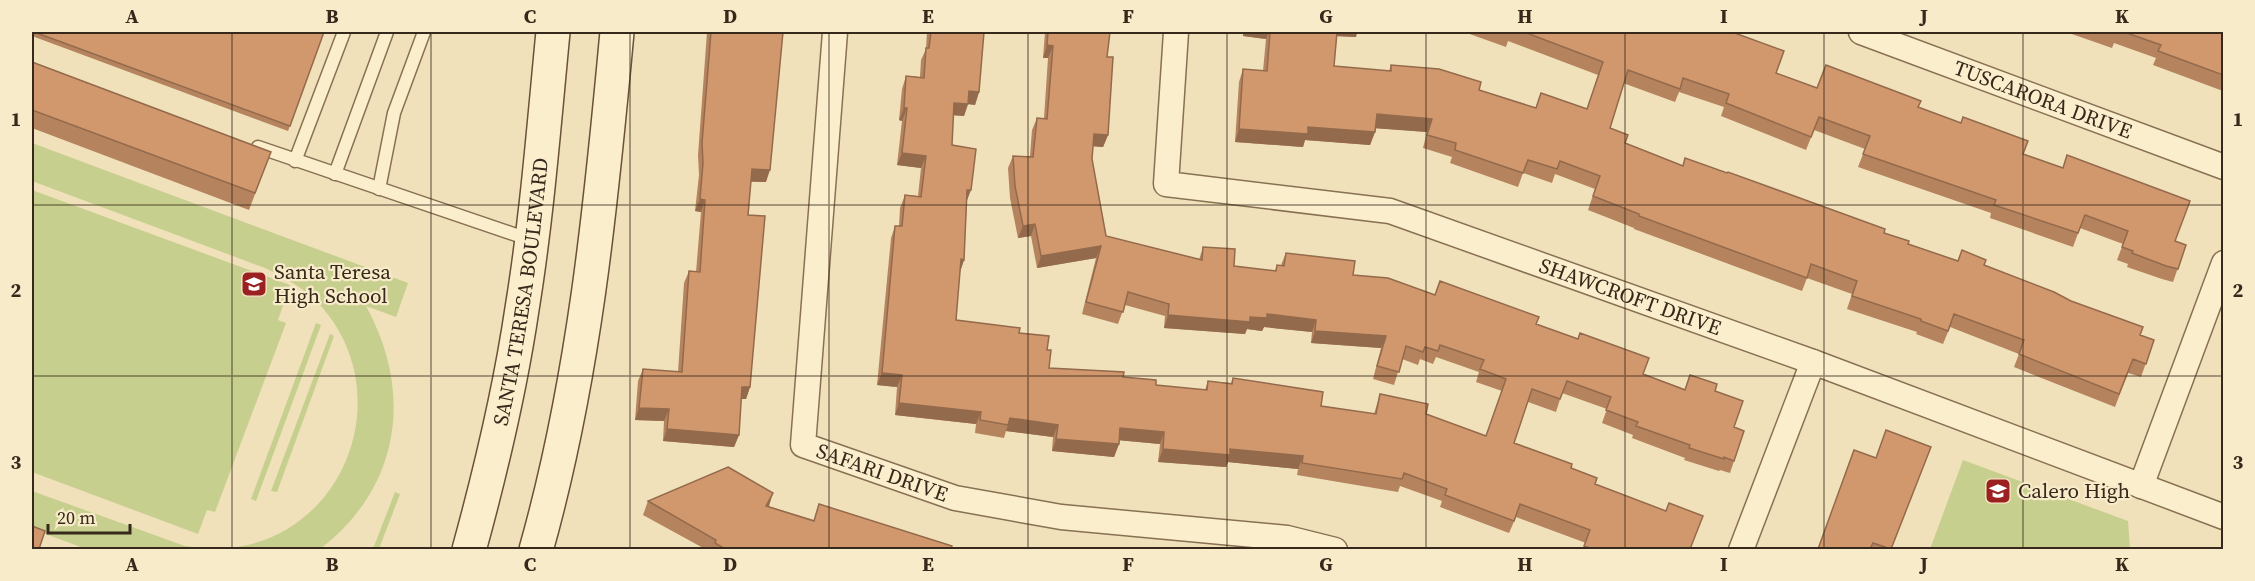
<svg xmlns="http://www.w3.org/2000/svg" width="2255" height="581" viewBox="0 0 2255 581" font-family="'Source Serif 4',serif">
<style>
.green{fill:#c6cf8e}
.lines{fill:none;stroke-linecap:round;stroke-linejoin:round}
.lane-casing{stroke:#887053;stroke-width:15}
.street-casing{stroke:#887053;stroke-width:27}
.secondary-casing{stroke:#6a5137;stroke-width:36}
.lane{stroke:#fbeecd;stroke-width:12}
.street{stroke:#fbeecd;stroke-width:24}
.secondary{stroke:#fbeecd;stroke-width:33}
.wall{fill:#b5835e}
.shaded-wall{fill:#936a4c}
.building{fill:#d2986d;stroke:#936a4c;stroke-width:1.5}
.grid{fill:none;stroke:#36281a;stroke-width:1.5;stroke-opacity:0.55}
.labels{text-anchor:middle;stroke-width:4.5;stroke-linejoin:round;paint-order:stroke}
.street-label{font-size:21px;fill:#36281a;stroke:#f8ebca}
.poi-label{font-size:21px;fill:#36281a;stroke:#f8ebca;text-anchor:start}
.neatline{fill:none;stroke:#36281a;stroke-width:2}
.grid-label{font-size:20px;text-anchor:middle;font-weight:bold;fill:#36281a}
</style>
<rect width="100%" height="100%" fill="#f0e1ba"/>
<!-- green -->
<g class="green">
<path d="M32 143 408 283 396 317 366 306C414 393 400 488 320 549H86L32 529V491L185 546C200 548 215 550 231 548 347 534 398 393 321 306 306 289 286 278 265 268L32 181Z"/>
<polygon points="32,190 290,285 278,320 286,323 215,512 207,510 198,534 32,472"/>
<polygon points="316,323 321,325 256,501 251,499"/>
<polygon points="330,334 334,336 277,492 271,491"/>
<polygon points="1963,460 2128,521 2130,549 1930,549"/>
<polygon points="395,492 400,494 379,549 373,549"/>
</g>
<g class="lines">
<!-- lane casing -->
<g class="lane-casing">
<g id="lane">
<polyline points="258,147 531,240"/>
<polyline points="295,161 344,32"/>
<polyline points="335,174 387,32"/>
<polyline points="379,189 394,113 424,32"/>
</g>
</g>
<!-- street casing -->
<g class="street-casing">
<g id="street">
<path id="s1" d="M835 32 803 445 955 498 1061 517 1287 538 1335 550"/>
<path id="s2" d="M1176 32 1166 184 1390 211 1813 362 2224 517"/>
<path id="s3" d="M1861 32 2224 167"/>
<polyline points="2141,486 2224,263"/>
<polyline points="1741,550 1813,362"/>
</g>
</g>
<!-- secondary casing -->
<g class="secondary-casing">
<g id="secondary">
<path id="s4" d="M469 550C491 470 510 390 522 309 537 217 544 124 553 32"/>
<path d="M536 550C584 380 601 206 617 32"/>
</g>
</g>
<!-- lane -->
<use href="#lane" class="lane"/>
<!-- street -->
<use href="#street" class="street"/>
<!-- secondary -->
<use href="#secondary" class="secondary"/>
</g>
<!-- wall -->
<g class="wall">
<polygon points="32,32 324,32 288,131 32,36"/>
<polygon points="707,32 783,32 766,182 751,182 748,215 750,387 746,399 741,399 739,435 734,447 663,441 664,421 635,420 638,381 643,369 678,372 684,283 689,271 696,272 701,212 695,211 699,175 698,155"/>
<polygon points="927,32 984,32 979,92 975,105 968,104 964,116 953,115 952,145 967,201 964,260 960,272 956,320 1019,333 1047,350 1049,368 1123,377 1156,385 1205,390 1208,381 1231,383 1233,378 1321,406 1374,414 1380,394 1426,414 1486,436 1502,391 1476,382 1479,372 1436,357 1433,364 1420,359 1418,365 1402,359 1394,385 1373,379 1381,348 1311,343 1312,332 1264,327 1262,331 1247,329 1245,334 1164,328 1165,316 1125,305 1118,324 1082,314 1096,258 1037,268 1031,236 1018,238 1010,198 1008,168 1013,156 1030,156 1032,130 1037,118 1044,118 1048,58 1043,58 1045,32 1110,32 1107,57 1108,135 1103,147 1093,146 1092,159 1106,236 1199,260 1203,247 1234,266 1275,271 1277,265 1281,265 1286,253 1353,275 1434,295 1536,324 1643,374 1685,389 1715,391 1734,427 1744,431 1730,473 1720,470 1719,471 1684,460 1685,458 1632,438 1633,435 1602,423 1607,409 1562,393 1556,412 1528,402 1514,443 1571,468 1595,484 1690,549 1583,549 1586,543 1516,517 1509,533 1440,507 1442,501 1400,486 1398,492 1297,475 1298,469 1228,462 1226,467 1158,462 1160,444 1119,440 1119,444 1114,457 1052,451 1053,437 1006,431 1004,438 975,433 976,424 895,415 897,387 877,385 891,238 895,226 899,226 900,208 905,195 918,196 921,168 897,165 902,121 899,120 902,89 906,76 920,77 921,60 926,49"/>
<polygon points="1243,32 1357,32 1356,37 1337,36 1334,66 1389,71 1391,65 1479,90 1536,108 1541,93 1587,109 1598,75 1508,41 1506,47 1464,32 1685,32 1776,73 1817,88 1918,107 2023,154 2175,241 2186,245 2173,282 2162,279 2127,267 2128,264 2117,260 2123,244 2080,228 2073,247 1990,218 1991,213 1858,167 1865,149 1814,130 1806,150 1721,116 1724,107 1679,92 1675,102 1623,83 1610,128 1625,143 1682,166 1884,233 1908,244 1958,261 1984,265 2071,301 2140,335 2154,340 2141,377 2128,373 2115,407 2014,367 2019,354 1950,327 1943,344 1916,334 1917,332 1847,309 1852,294 1807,278 1802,291 1634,229 1634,228 1588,210 1595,189 1555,174 1552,183 1523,173 1518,187 1450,163 1452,157 1423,148 1427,132 1375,128 1375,132 1370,145 1305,140 1303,147 1235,142 1239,82 1243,69 1263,71 1266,39 1243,36"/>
<polygon points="2066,32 2223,32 2223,91 2153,65 2156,58 2114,43 2112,48"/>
<polygon points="32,62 271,152 249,210 32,128"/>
<polygon points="1854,450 1892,549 1818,549"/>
<polygon points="648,501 768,506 814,520 819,504 951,549 705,549 643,515"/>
</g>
<!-- shaded-wall -->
<g class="shaded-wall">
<polygon points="1244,32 1269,32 1266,39 1243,36"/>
<polygon points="1335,32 1357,32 1356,37 1333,36"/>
<polygon points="1047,45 1053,46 1048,58 1043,58"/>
<polygon points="969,91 979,92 975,105 968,104 964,116 950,115 954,103"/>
<polygon points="904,108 907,108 902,121 899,120"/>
<polygon points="1377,114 1432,119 1427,132 1372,128"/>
<polygon points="1308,127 1375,132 1370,145 1305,140 1303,147 1235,142 1239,129"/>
<polygon points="1094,134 1108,135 1103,147 1089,146"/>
<polygon points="902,153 926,156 921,168 897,165"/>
<polygon points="752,169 770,170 766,182 748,181"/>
<polygon points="967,190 971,190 966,203"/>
<polygon points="700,199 705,200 701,212 695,211"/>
<polygon points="1035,224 1031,236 1018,238 1023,226"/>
<polygon points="1101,246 1096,258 1037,268 1041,256"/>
<polygon points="961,259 964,260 960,272"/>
<polygon points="1267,314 1316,320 1312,332 1264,327 1262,331 1247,329 1245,334 1164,328 1168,315 1250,317"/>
<polygon points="1315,331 1386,336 1381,348 1311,343"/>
<polygon points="882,373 902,375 897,387 877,385"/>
<polygon points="742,387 750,387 746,399 738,399"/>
<polygon points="899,403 981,412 976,424 895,415"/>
<polygon points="639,408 669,409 664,421 635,420"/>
<polygon points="1010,418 1058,425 1053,437 1006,431"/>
<polygon points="1120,428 1164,432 1160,444 1116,440"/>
<polygon points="667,429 739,435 734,447 663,441"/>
<polygon points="1056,439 1119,444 1114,457 1052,451"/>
<polygon points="1163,449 1230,449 1303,456 1298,469 1228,462 1226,467 1158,462"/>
<polygon points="773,493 769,506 766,506"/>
</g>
<!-- building -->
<g class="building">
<polygon points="34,32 324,32 290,126"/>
<polygon points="711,32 783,32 770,170 752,169 748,215 765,216 750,387 742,387 739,435 667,429 669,409 639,408 643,369 682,372 689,271 700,272 705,200 700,199 703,163 702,143"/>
<polygon points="931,32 984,32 979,92 969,91 968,104 954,103 952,145 976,149 971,190 967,190 964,260 961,259 956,320 1020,328 1019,333 1049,336 1047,350 1051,350 1049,368 1124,372 1123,377 1156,380 1156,385 1207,390 1208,381 1232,384 1233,378 1323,392 1321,406 1376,414 1380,394 1428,404 1426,414 1486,436 1506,379 1480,369 1484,360 1440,345 1438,351 1425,347 1423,352 1406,346 1399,372 1377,366 1386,336 1315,331 1316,320 1267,314 1267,318 1250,317 1250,322 1168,315 1169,304 1128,292 1123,312 1086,302 1101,246 1041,256 1035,224 1023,226 1015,186 1013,156 1033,157 1037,118 1047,119 1053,46 1047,45 1048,32 1110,32 1107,57 1113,57 1108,135 1094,134 1092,159 1106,236 1202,260 1203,247 1235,249 1234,266 1276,271 1277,265 1284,266 1286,253 1355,261 1353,275 1388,278 1435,295 1440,281 1539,317 1536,324 1578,339 1580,333 1649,358 1643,374 1685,390 1690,375 1717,384 1715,391 1743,401 1734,427 1744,431 1734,461 1724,457 1724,459 1689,448 1690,445 1636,426 1638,422 1606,410 1611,397 1567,381 1560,399 1532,389 1514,443 1572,464 1571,468 1597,478 1595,484 1666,511 1669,503 1703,516 1690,549 1592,549 1584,546 1590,530 1520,504 1514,521 1445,495 1447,489 1404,473 1402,479 1302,463 1303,456 1230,449 1230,455 1163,449 1164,432 1120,428 1119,444 1056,439 1058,425 1010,418 1008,425 980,420 981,412 899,403 902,375 882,373 895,226 902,226 905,195 921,197 926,156 902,153 907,108 904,108 906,76 924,78 926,48 929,48"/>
<polygon points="1270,32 1337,32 1334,66 1391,71 1391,65 1439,69 1481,82 1479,90 1536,108 1541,93 1587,109 1603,62 1524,32 1732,32 1784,51 1776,73 1817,88 1826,65 1921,101 1918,107 1961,123 1963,117 2028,141 2023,154 2063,168 2067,155 2190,201 2175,241 2186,245 2178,269 2166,266 2132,253 2133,251 2122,247 2128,231 2085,215 2078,233 1994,205 1996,200 1863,154 1870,136 1819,117 1811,137 1726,103 1729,94 1683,78 1680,89 1628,70 1610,128 1628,135 1625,143 1683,166 1685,158 1727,173 1728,172 1885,229 1884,233 1909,241 1908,244 1958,261 1962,250 1986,260 1984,265 2054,292 2071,301 2143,327 2140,335 2154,340 2146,364 2133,359 2119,394 2019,354 2024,340 1954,314 1948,331 1921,321 1921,319 1852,296 1857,281 1811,264 1807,278 1639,216 1639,214 1593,196 1600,176 1560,161 1557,169 1528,160 1523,173 1455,150 1456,143 1427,135 1432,119 1377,114 1375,132 1308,127 1308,134 1239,129 1243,69 1267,71"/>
<polygon points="2124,32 2223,32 2223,75 2158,51 2161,45"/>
<polygon points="32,62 271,152 255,193 32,110"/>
<polygon points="1886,430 1931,447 1891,549 1873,543 1870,549 1818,549 1854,450 1876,458"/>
<polygon points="728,467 773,493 766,506 814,521 819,504 952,546 951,549 725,549 715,543 716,540 648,501"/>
<polygon points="32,526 45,531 39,549 32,549"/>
</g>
<!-- grid -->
<path class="grid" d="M232 32V550M431 32V550M630 32V550M829 32V550M1028 32V550M1227 32V550M1426 32V550M1625 32V550M1824 32V550M2023 32V550M32 205H2224M32 376H2224"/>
<!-- icons -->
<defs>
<g id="school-square" transform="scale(1.35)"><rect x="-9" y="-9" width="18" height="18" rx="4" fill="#9b2020" stroke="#f8ebca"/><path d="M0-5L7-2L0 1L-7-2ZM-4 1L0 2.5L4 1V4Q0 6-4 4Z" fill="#fff"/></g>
</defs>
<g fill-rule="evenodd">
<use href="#school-square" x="254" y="284"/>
<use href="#school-square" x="1998" y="491"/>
</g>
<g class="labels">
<!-- street labels -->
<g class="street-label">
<text dy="7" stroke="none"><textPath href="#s3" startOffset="194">TUSCARORA DRIVE</textPath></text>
<text dy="7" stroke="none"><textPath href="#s4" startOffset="264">SANTA TERESA BOULEVARD</textPath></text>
<text dy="7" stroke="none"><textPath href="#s2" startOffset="633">SHAWCROFT DRIVE</textPath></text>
<text dy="7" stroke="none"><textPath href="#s1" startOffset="498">SAFARI DRIVE</textPath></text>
</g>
<!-- poi labels -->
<g class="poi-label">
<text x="274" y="279">Santa Teresa<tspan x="274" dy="24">High School</tspan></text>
<text x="2018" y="498">Calero High</text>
</g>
</g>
<!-- border -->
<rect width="2255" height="581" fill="none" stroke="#f8ebca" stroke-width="66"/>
<!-- scale -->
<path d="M48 524v9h82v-9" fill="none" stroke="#36281a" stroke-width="3"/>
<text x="57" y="524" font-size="18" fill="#36281a" stroke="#f8ebca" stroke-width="4.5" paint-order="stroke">20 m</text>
<rect x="33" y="33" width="2189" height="515" class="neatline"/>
<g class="grid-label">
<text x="132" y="23">A</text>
<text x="332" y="23">B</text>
<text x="530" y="23">C</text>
<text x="730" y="23">D</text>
<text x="928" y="23">E</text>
<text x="1128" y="23">F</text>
<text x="1326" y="23">G</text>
<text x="1525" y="23">H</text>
<text x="1724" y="23">I</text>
<text x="1924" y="23">J</text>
<text x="2122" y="23">K</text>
<text x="16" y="126">1</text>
<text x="2238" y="126">1</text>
<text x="16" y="297">2</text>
<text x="2238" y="297">2</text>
<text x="16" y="469">3</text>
<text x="2238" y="469">3</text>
<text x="132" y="571">A</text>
<text x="332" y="571">B</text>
<text x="530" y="571">C</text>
<text x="730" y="571">D</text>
<text x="928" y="571">E</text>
<text x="1128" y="571">F</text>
<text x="1326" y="571">G</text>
<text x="1525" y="571">H</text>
<text x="1724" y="571">I</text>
<text x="1924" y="571">J</text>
<text x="2122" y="571">K</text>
</g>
</svg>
